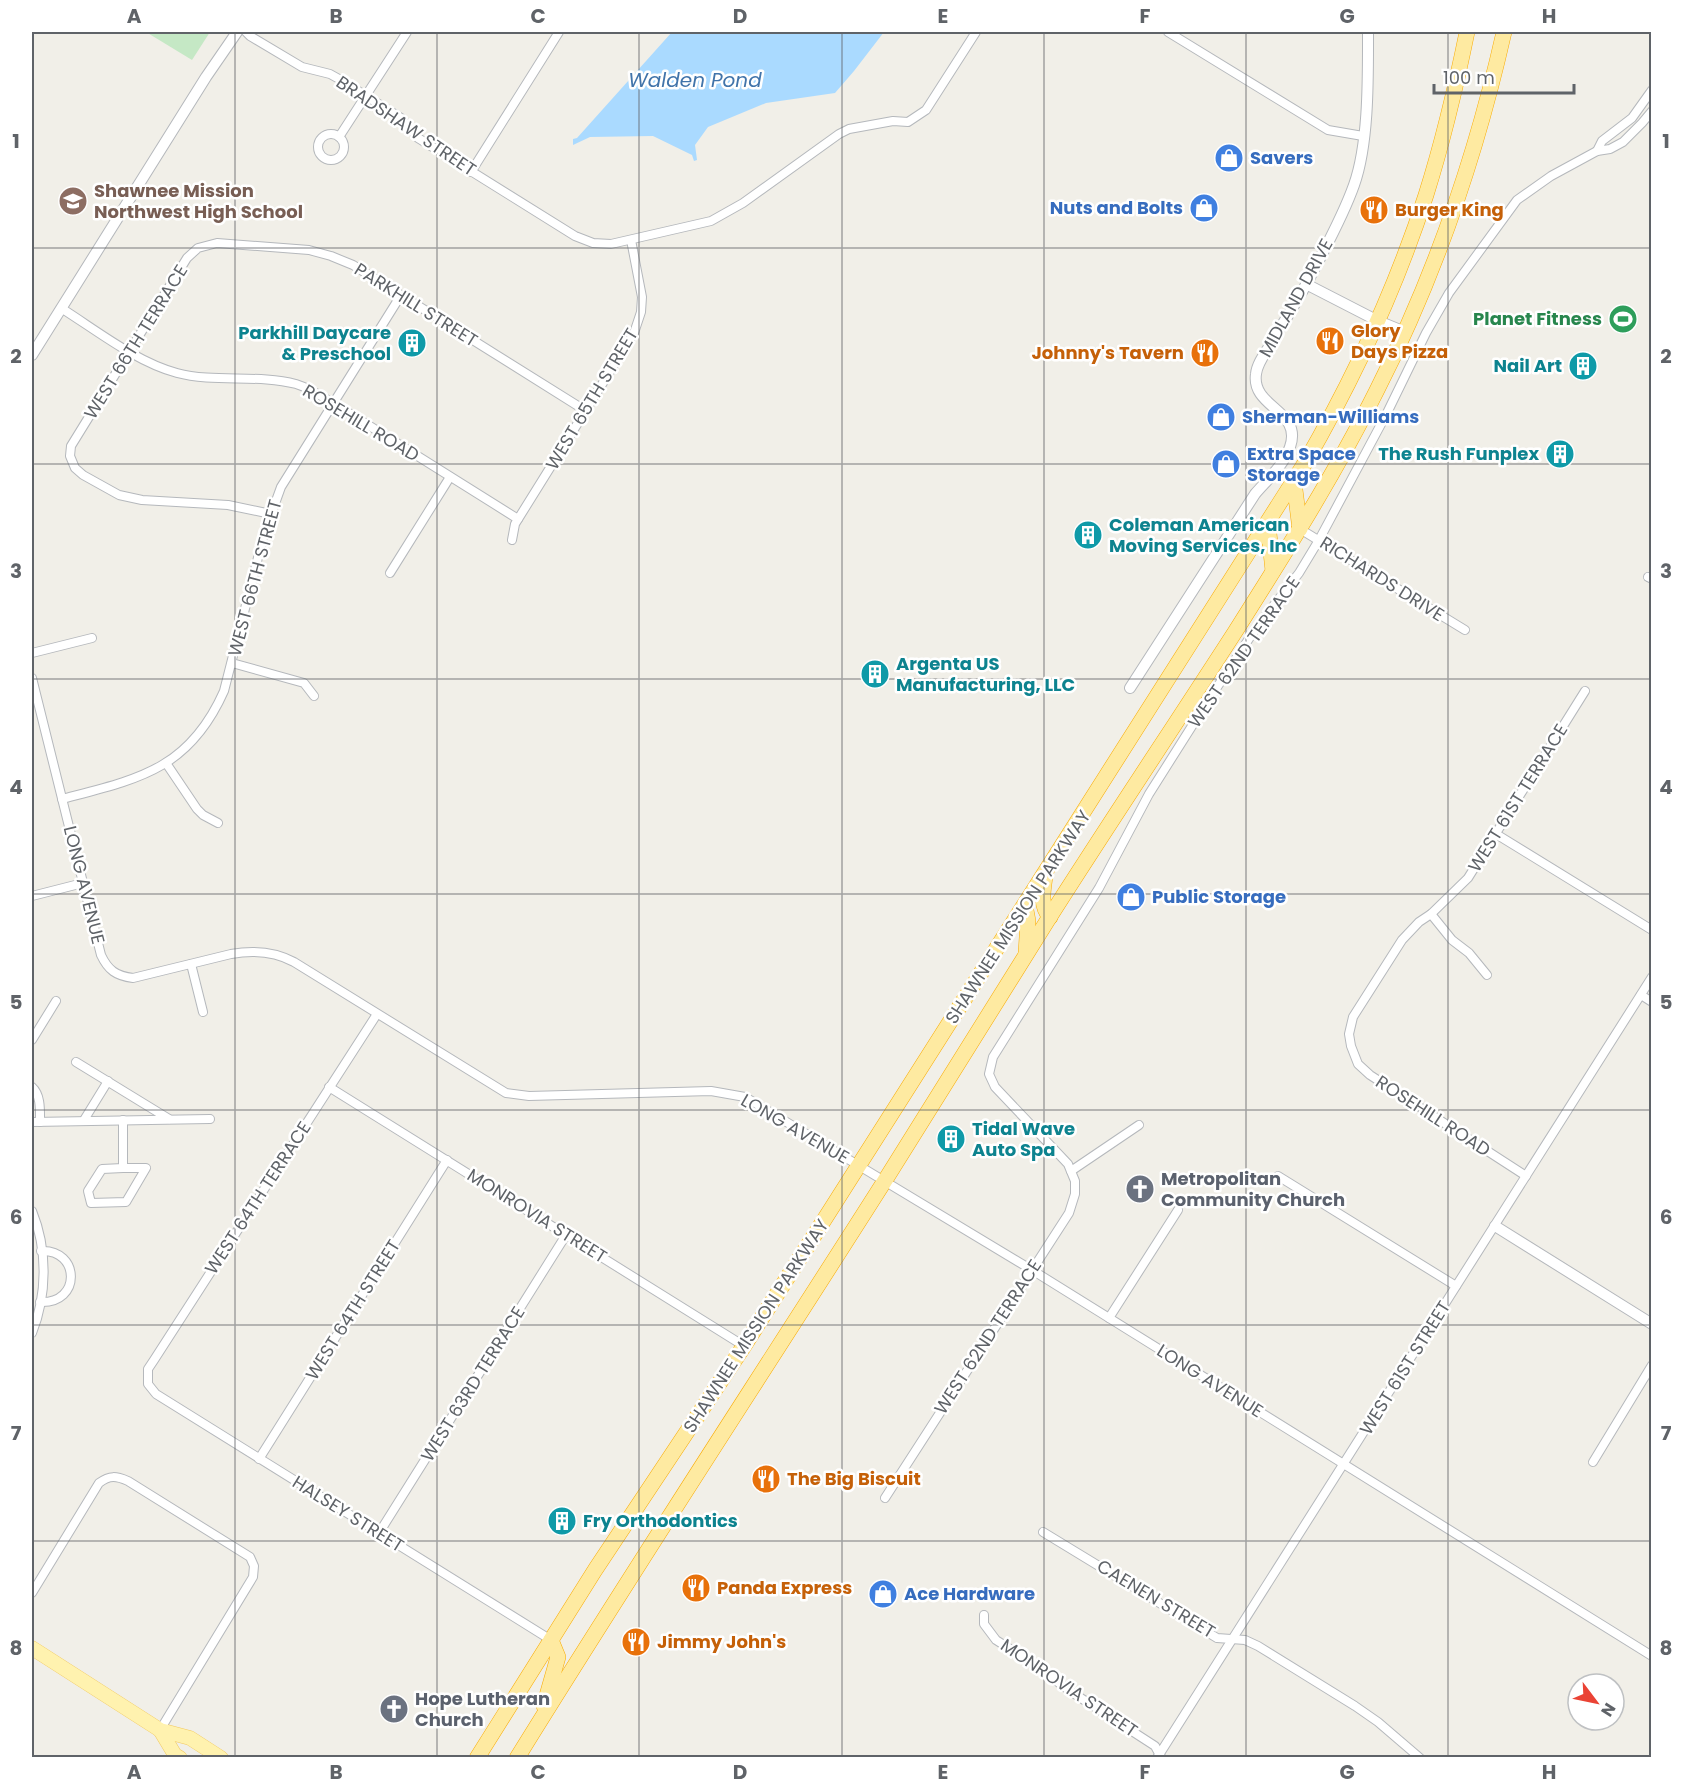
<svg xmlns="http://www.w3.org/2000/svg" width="1683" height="1789" viewBox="0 0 1683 1789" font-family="Poppins,sans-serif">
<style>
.green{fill:#c5e8c5}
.water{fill:#aadaff}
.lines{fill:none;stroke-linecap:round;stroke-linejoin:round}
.minor-casing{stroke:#b5b8bc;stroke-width:10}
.tertiary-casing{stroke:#b5b8bc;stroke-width:12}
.primary-casing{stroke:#f2c960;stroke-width:15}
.trunk-casing{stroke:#f9ab00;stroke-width:16}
.minor{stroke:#fff;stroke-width:8}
.tertiary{stroke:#fff;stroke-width:10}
.primary{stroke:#fff2af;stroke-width:14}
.trunk{stroke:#feeaa1;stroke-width:15}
.grid{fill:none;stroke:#5f6368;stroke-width:1.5;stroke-opacity:0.55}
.labels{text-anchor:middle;stroke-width:5;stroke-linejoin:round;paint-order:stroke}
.street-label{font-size:18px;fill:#5f6368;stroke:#fff}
.shop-label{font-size:18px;font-weight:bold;fill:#366cbe;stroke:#fff;text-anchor:start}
.education-label{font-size:18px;font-weight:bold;fill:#785e54;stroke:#fff;text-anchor:start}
.food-label{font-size:18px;font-weight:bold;fill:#c56008;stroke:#fff;text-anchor:start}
.leisure-label{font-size:18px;font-weight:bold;fill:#27864d;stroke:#fff;text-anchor:end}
.culture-label{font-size:18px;font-weight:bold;fill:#0d838f;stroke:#fff;text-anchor:start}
.worship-label{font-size:18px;font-weight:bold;fill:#5b616d;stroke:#fff;text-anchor:start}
.water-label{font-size:20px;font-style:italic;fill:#4174aa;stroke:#fff}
.neatline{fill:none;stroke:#5f6368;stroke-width:2}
.grid-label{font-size:20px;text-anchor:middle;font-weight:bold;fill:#5f6368}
</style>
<rect width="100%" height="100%" fill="#f1efe8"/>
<!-- green -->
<polygon class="green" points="146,32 210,32 192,60"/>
<!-- water -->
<polygon class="water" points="672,32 884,32 854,71 835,93 766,103 708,127 695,145 697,160 694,161 692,155 653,136 590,137 573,145 573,139 577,138"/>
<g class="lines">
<!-- minor casing -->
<g class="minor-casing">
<g id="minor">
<polyline points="246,32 250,36 302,67 330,74 339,79 401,118 418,138 575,236 593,243 611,244 711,221 743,203 839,134 849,129 893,121 908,122 926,110 976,32"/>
<polyline points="1168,32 1328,130 1363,136"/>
<circle cx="331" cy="147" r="13"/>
<polyline points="339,137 407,32"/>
<polyline points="1597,151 1602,141 1632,118 1652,90"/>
<polyline points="471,172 559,32"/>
<path d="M61 308C96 330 136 362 177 373 215 383 258 374 296 384 309 388 321 396 333 403L518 519"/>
<polyline points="271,514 228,505 142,500 119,495 83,475 75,468 70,456 71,446 187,258 198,248 217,243 309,250 331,256 353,265 586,411"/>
<polyline points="1300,529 1465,630"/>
<polyline points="512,540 515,524 634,333 641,312 642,297 631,240"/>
<polyline points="390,573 450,477"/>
<polyline points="1648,577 1652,579"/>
<polyline points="32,653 92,638"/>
<polyline points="232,663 304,683 314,696"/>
<path d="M32 678 101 955C108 970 116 976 133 978L231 954C253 950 274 951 294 962L506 1093 529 1096 711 1091 745 1097 1032 1270 1652 1656"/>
<polyline points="166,763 197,809 203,815 218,823"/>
<path d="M62 799C138 779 189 770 224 691L264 534 281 487 401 295"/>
<polyline points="1496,834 1652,930"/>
<polyline points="32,896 83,883"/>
<polyline points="1431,914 1452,940 1469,953 1487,975"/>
<polyline points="191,964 203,1012"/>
<polyline points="1641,995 1652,1002"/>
<polyline points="377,1014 154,1360 148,1369 148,1384 156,1394 551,1640"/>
<polyline points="32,1040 56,1001"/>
<polyline points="76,1062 169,1119"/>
<path d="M32 1087C41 1095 40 1110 40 1122"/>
<polyline points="329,1087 744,1346"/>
<polyline points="84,1120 108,1081"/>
<polyline points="123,1120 123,1168 102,1169 88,1191 91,1203 126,1202 146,1168 123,1168"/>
<polyline points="32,1122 210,1119"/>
<polyline points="1071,1171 1139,1125"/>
<polyline points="1278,1176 1456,1286"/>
<polyline points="1526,1176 1370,1075 1358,1064 1351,1046 1349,1034 1353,1017 1402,940 1419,922 1431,914 1468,878 1585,691"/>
<path d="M32 1211C48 1250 47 1295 32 1333"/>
<path d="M40 1302C82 1304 80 1249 41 1251"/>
<polyline points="1109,1318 1178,1210"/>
<polyline points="259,1459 447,1160"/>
<polyline points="1593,1462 1652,1365"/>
<polyline points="885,1498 1069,1213 1075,1194 1075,1181 1068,1164 995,1087 989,1074 993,1057 1099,888 1149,794 1204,707 1256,628 1299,573 1319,540 1387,413 1426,333 1449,293 1517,200 1551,176 1597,151 1610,149 1623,142 1642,123 1652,111"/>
<polyline points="1043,1532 1217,1638 1245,1640 1258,1646 1355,1706 1378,1722 1420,1758"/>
<polyline points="379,1533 566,1235"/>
<path d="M32 1593 99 1483C110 1475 116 1476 128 1481L250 1557 254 1566 253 1577 160 1730"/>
<polyline points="984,1615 984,1624 996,1640 1032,1663 1070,1691 1155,1746 1161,1757"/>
<polyline points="1157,1758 1652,977"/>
</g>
</g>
<!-- tertiary casing -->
<g class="tertiary-casing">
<g id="tertiary">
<polyline points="1306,284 1378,321 1405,332"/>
<polyline points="32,355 206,77 237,32"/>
<path d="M1130 688 1255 494C1267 480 1284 465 1290 447 1303 410 1251 408 1256 374 1257 363 1266 352 1272 342 1283 323 1296 303 1307 283 1323 252 1342 219 1354 185 1369 143 1368 77 1368 32"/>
<polyline points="1495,1226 1652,1324"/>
</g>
</g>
<!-- primary casing -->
<g class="primary-casing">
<g id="primary">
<polyline points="32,1648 160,1730 190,1738 221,1758"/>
<polyline points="160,1730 175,1755 180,1758"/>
</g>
</g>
<!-- trunk casing -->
<g class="trunk-casing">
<g id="trunk">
<polyline points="1294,482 1300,529"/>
<polyline points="1268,524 1273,571"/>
<path d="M1045 877C1043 891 1040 906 1050 917"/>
<polyline points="1025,905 1028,921 1026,953"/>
<polyline points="544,1706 558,1657 551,1640"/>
<path d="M477 1758 595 1570 744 1346 1305 463C1354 378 1396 288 1426 195 1443 141 1456 86 1467 32"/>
<path d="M517 1758C637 1564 762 1374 884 1182 939 1094 994 1006 1049 918 1110 822 1173 728 1235 632 1285 553 1335 474 1377 390 1435 276 1476 156 1504 32"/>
</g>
</g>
<!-- minor -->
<use href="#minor" class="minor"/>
<!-- tertiary -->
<use href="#tertiary" class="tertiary"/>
<!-- primary -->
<use href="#primary" class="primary"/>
<!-- trunk -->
<use href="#trunk" class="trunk"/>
</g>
<!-- grid -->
<path class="grid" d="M235 32V1758M437 32V1758M639 32V1758M842 32V1758M1044 32V1758M1246 32V1758M1448 32V1758M32 248H1652M32 464H1652M32 679H1652M32 894H1652M32 1110H1652M32 1325H1652M32 1541H1652"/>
<!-- icons -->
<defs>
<g id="shop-disc" transform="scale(1.5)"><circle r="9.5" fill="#3f7fe0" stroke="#fff"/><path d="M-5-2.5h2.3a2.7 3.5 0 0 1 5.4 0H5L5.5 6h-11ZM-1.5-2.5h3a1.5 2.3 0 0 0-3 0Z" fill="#fff"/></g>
<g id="school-disc" transform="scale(1.5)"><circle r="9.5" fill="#8d6e63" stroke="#fff"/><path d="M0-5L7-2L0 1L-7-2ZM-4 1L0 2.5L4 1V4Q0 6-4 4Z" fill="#fff"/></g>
<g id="restaurant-disc" transform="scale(1.5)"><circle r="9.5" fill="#e8710a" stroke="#fff"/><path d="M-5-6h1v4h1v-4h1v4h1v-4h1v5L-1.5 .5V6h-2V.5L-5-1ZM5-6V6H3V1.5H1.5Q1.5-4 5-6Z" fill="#fff"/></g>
<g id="stadium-disc" transform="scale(1.5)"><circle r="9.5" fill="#2e9e5b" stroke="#fff"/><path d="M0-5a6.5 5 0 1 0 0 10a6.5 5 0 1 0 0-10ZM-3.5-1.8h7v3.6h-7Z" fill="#fff"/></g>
<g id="building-disc" transform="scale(1.5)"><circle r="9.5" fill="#0f9aa8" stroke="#fff"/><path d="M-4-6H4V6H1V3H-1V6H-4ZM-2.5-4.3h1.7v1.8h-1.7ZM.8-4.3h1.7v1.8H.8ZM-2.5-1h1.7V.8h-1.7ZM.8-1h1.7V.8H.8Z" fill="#fff"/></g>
<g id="church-disc" transform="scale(1.5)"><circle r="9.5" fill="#6b7280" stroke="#fff"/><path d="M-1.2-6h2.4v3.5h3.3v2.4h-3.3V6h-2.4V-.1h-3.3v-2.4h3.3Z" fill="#fff"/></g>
</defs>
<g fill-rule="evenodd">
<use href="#shop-disc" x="1229" y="158"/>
<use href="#school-disc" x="73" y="201"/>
<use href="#shop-disc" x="1204" y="208"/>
<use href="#restaurant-disc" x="1374" y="210"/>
<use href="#stadium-disc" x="1623" y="319"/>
<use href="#restaurant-disc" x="1330" y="341"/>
<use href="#building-disc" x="412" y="343"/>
<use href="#restaurant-disc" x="1205" y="353"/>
<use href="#building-disc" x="1583" y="366"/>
<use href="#shop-disc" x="1221" y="417"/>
<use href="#building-disc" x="1560" y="454"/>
<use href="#shop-disc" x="1226" y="464"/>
<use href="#building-disc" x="1088" y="535"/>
<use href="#building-disc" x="875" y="674"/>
<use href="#shop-disc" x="1131" y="897"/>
<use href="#building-disc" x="951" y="1139"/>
<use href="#church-disc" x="1140" y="1189"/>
<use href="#restaurant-disc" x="766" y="1479"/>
<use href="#building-disc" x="562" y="1521"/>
<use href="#restaurant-disc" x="696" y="1588"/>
<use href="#shop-disc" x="883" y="1594"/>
<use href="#restaurant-disc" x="636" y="1642"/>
<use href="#church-disc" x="394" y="1709"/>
</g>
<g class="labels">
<!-- street labels -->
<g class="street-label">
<text transform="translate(406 126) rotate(34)" y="6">BRADSHAW STREET</text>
<text transform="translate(1296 298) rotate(-61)" y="6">MIDLAND DRIVE</text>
<text transform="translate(416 305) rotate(32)" y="6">PARKHILL STREET</text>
<text transform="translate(136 342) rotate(-58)" y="6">WEST 66TH TERRACE</text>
<text transform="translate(592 399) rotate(-59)" y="6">WEST 65TH STREET</text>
<text transform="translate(361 423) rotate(31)" y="6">ROSEHILL ROAD</text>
<text transform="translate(255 578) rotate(-75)" y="6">WEST 66TH STREET</text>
<text transform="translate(1382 579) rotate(32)" y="6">RICHARDS DRIVE</text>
<text transform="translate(1244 652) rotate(-55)" y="6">WEST 62ND TERRACE</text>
<text transform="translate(1518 798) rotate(-58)" y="6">WEST 61ST TERRACE</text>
<text transform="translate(84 885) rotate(76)" y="6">LONG AVENUE</text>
<text transform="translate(1018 917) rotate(-57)" y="6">SHAWNEE MISSION PARKWAY</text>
<text transform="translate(1433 1116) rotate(33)" y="6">ROSEHILL ROAD</text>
<text transform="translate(795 1129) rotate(30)" y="6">LONG AVENUE</text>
<text transform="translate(258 1198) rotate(-57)" y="6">WEST 64TH TERRACE</text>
<text transform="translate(537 1216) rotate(32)" y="6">MONROVIA STREET</text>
<text transform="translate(353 1310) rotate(-58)" y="6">WEST 64TH STREET</text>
<text transform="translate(756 1326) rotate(-57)" y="6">SHAWNEE MISSION PARKWAY</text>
<text transform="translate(988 1337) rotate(-57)" y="6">WEST 62ND TERRACE</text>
<text transform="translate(1405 1368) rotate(-58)" y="6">WEST 61ST STREET</text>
<text transform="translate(1210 1381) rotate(32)" y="6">LONG AVENUE</text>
<text transform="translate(473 1384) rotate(-58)" y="6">WEST 63RD TERRACE</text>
<text transform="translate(348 1514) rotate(32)" y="6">HALSEY STREET</text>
<text transform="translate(1156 1599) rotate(31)" y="6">CAENEN STREET</text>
<text transform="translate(1069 1688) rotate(34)" y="6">MONROVIA STREET</text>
</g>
<!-- shop labels -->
<g class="shop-label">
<text x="1250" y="164">Savers</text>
<text x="1183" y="214" text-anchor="end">Nuts and Bolts</text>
<text x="1242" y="423">Sherman-Williams</text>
<text x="1247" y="460">Extra Space<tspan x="1247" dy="21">Storage</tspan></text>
<text x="1152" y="903">Public Storage</text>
<text x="904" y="1600">Ace Hardware</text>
</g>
<!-- education labels -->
<g class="education-label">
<text x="94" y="197">Shawnee Mission<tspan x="94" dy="21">Northwest High School</tspan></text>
</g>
<!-- food labels -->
<g class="food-label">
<text x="1395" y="216">Burger King</text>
<text x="1351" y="337">Glory<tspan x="1351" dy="21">Days Pizza</tspan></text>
<text x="1184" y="359" text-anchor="end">Johnny's Tavern</text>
<text x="787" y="1485">The Big Biscuit</text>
<text x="717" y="1594">Panda Express</text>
<text x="657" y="1648">Jimmy John's</text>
</g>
<!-- leisure labels -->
<g class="leisure-label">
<text x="1602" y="325">Planet Fitness</text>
</g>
<!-- culture labels -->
<g class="culture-label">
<text x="391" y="339" text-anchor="end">Parkhill Daycare<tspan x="391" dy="21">&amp; Preschool</tspan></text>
<text x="1562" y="372" text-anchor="end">Nail Art</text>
<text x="1539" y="460" text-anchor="end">The Rush Funplex</text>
<text x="1109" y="531">Coleman American<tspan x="1109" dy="21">Moving Services, Inc</tspan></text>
<text x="896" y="670">Argenta US<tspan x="896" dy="21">Manufacturing, LLC</tspan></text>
<text x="972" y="1135">Tidal Wave<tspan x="972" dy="21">Auto Spa</tspan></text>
<text x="583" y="1527">Fry Orthodontics</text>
</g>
<!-- worship labels -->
<g class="worship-label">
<text x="1161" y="1185">Metropolitan<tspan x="1161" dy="21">Community Church</tspan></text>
<text x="415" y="1705">Hope Lutheran<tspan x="415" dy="21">Church</tspan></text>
</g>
<!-- water labels -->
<g class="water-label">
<text x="695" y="87">Walden Pond</text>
</g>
</g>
<!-- border -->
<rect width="1683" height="1789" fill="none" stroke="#ffffff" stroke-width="66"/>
<!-- north arrow -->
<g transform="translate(1596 1702) rotate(122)"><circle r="28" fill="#ffffff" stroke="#bfc1c3" stroke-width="1.5"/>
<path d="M0-4.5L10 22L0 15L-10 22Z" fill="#ea4335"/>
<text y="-9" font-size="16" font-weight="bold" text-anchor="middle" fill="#5f6368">N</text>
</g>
<!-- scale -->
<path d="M1434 84v9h140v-9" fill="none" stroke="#5f6368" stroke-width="3"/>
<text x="1443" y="84" font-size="18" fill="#5f6368" stroke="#ffffff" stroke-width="4.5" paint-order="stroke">100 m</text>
<rect x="33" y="33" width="1617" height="1723" class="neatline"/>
<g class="grid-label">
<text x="134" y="23">A</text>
<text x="336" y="23">B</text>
<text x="538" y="23">C</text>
<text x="740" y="23">D</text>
<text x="943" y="23">E</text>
<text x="1145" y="23">F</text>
<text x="1347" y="23">G</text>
<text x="1549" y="23">H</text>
<text x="16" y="148">1</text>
<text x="1666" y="148">1</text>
<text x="16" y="363">2</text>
<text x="1666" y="363">2</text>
<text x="16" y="578">3</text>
<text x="1666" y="578">3</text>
<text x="16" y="794">4</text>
<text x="1666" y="794">4</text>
<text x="16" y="1009">5</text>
<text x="1666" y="1009">5</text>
<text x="16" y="1224">6</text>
<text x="1666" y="1224">6</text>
<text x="16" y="1440">7</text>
<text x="1666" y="1440">7</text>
<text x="16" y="1655">8</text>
<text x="1666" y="1655">8</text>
<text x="134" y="1779">A</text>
<text x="336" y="1779">B</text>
<text x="538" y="1779">C</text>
<text x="740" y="1779">D</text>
<text x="943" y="1779">E</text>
<text x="1145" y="1779">F</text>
<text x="1347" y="1779">G</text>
<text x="1549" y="1779">H</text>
</g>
</svg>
